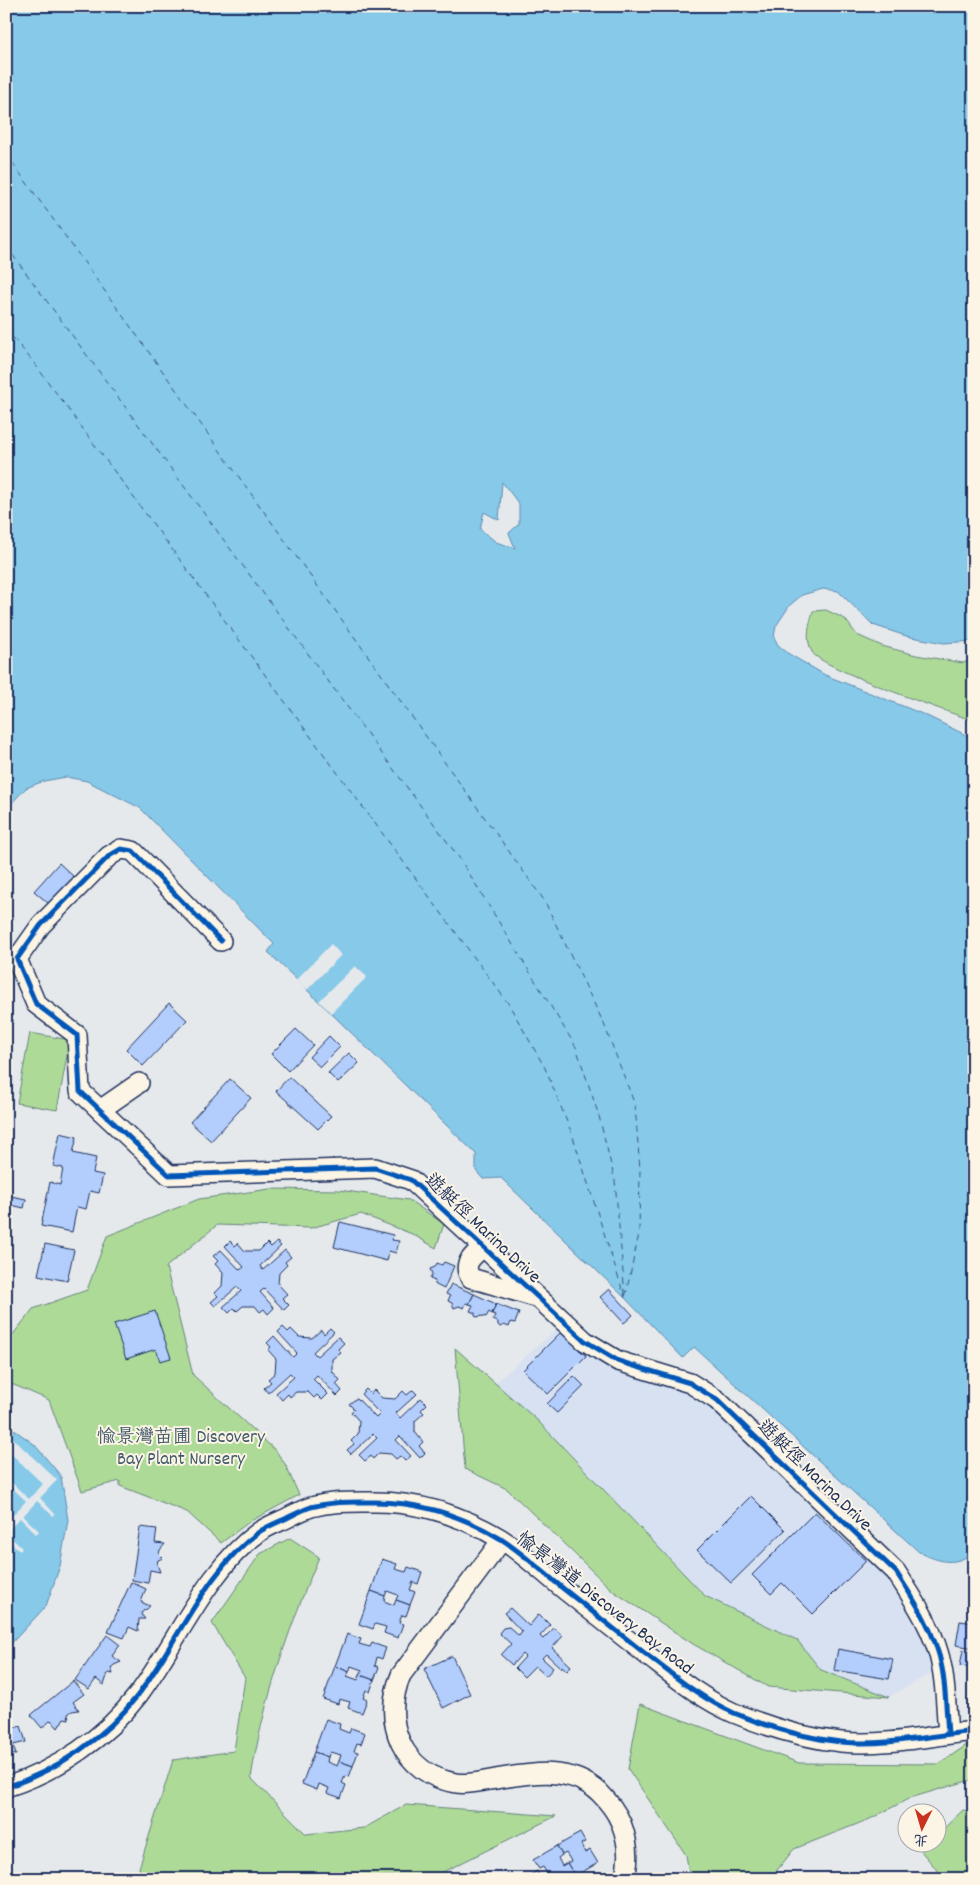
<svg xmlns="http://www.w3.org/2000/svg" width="980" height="1885" viewBox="0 0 980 1885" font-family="Dekko,'LXGW WenKai TC',sans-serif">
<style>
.built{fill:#d7e1f1}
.green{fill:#aeda98;stroke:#64847b}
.water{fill:#87c9e8;stroke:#5c8bb1;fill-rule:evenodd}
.pier{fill:#e6e9ec}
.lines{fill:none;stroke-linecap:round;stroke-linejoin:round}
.ferry{stroke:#365680;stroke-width:1;stroke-dasharray:6 5;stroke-linecap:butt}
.building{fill:#b3cefc;stroke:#1b2f5e}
.minor-casing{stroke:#1b2f5e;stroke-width:22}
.minor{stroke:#fcf5e5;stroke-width:19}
.cycleway-casing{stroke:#fcf5e5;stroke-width:8}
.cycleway{stroke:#0057b8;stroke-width:5}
.labels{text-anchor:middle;stroke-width:4;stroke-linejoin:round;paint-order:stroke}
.street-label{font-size:19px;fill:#1b2f5e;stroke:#fcf5e5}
.park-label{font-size:19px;fill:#405a6c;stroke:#fcf5e5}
</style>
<rect width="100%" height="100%" fill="#e6e9ec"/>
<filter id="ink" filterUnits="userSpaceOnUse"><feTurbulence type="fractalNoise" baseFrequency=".02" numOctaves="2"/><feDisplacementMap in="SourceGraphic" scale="10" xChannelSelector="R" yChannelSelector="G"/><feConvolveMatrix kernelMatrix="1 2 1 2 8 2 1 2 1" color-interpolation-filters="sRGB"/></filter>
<g filter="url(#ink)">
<!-- built -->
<polygon class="built" points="565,1322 585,1341 690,1383 896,1572 942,1667 889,1697 820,1670 797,1640 705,1596 537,1420 495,1383"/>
<!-- green -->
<g class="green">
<path d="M826 610 845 619 857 635 882 646 916 655 963 663 974 659V721C949 712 820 668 812 652 805 637 809 626 813 611Z"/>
<polygon points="30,1033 70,1040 57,1110 17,1103"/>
<polygon points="270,1189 339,1190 409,1200 444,1224 436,1248 412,1234 361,1214 311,1228 217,1225 166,1267 193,1375 276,1451 285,1464 299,1495 249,1522 221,1543 187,1512 120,1486 120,1481 82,1491 49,1400 7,1382 11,1337 33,1309 87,1290 107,1236 199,1199"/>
<polygon points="455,1348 537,1420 705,1596 797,1640 821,1670 889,1697 768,1687 693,1644 613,1591 507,1489 465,1469"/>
<path d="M290 1538 319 1557C289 1628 263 1701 251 1778L306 1834 364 1828 406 1805 556 1816 441 1873 340 1879H143L139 1868 173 1760 234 1751 245 1678 212 1623 260 1554Z"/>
<polygon points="640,1704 799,1763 939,1764 974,1740 974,1779 910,1798 870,1819 794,1849 770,1879 690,1879 686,1855 628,1769"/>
<polygon points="963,1810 974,1812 974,1879 945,1879 920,1850 928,1843 938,1842 938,1834"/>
</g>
<!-- water -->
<g class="water">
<path d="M6 6H974V641L944 643 906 636 873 625 838 591 823 589 802 595 790 605 776 626 774 637 778 645 789 654 825 675 925 715 974 739V1552C955 1567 939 1562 919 1552L694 1347 683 1358 625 1298 501 1178 483 1179 476 1171V1154L268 952 274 944 140 808 87 781 66 777 44 781 26 788 6 809ZM502 482 519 504V524L509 533 515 548 496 542 480 529 484 512 499 520Z"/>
<polygon points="6,1424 34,1444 61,1476 68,1520 60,1566 46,1606 6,1649"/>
</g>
<!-- pier -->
<g class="pier">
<polygon points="331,944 341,955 307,990 296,980"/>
<polygon points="355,966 367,977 331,1013 319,1001"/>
<polygon points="6,1432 57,1480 40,1498 55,1514 53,1516 37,1501 23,1516 39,1531 36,1534 20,1518 6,1533 22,1548 20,1551 6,1538 6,1523 8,1520 6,1518 6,1513 11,1517 26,1501 7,1483 10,1481 29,1499 43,1484 6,1449"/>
</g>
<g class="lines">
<!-- ferry -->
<g class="ferry">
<polyline points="6,154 544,900 604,1024 635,1105 640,1170 639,1234 625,1298"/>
<polyline points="6,246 460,859 576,1047 599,1116 615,1181 625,1295"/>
<polyline points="6,329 34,363 508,1003 545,1068 572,1134 625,1298"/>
</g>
</g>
<!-- building -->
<g class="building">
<polygon points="59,863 74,877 49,904 34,891"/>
<polygon points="169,1003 187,1020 143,1066 126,1049"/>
<polygon points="296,1029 313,1045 288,1071 271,1054"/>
<polygon points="329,1036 340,1047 320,1067 309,1057"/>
<polygon points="349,1053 359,1063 338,1083 328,1073"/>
<polygon points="289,1077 331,1116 318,1129 276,1091"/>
<polygon points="230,1079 251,1098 211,1141 190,1122"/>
<polygon points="60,1133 77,1137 73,1153 96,1158 93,1173 103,1175 99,1193 90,1191 86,1209 77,1207 72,1232 41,1226 50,1182 60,1185 63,1168 53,1166"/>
<polygon points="6,1195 26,1199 24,1208 11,1205 6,1230"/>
<polygon points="340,1222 393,1235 392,1240 399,1241 396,1253 389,1251 387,1261 334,1247"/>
<polygon points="230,1241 235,1246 238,1243 245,1251 259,1251 267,1243 271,1247 277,1242 281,1246 260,1266 263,1270 285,1250 291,1257 285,1262 287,1265 279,1273 278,1284 287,1294 282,1298 289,1305 284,1310 264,1289 260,1292 274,1308 268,1314 264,1309 260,1312 255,1306 243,1306 237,1311 234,1308 229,1313 223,1307 241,1291 237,1287 215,1306 211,1302 218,1296 215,1293 222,1286 223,1273 215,1264 218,1261 213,1256 221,1250 240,1270 244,1267 225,1246"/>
<polygon points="45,1244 74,1250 67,1281 38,1275"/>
<polygon points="444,1262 454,1266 444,1289 434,1284 435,1281 430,1279 432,1274 430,1269 435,1267 437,1263 442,1265"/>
<polygon points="451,1284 474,1294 469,1304 466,1303 464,1308 459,1306 454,1308 452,1303 448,1301 450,1296 446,1294"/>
<polygon points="609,1289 633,1315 624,1323 600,1297"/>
<polygon points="474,1294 496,1304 492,1314 489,1312 486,1317 482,1316 477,1317 475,1316 475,1313 470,1311 473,1305 469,1304"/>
<polygon points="496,1304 519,1313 515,1323 511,1322 509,1327 504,1325 500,1327 498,1325 498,1322 493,1320 495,1315 492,1314"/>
<polygon points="155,1311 171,1358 160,1361 156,1349 126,1359 114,1324"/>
<polygon points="283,1327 288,1332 291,1329 299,1337 312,1338 321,1330 324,1334 330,1328 334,1332 313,1352 317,1356 338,1337 344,1343 338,1349 341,1352 332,1359 332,1371 340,1380 336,1384 342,1391 337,1396 317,1375 313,1379 328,1394 322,1400 317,1395 314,1398 308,1392 296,1392 290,1397 288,1394 282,1400 276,1393 294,1377 290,1373 268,1393 264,1388 271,1382 268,1379 275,1373 276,1359 268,1350 271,1347 267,1343 274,1336 293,1357 297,1353 278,1332"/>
<polygon points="561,1332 586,1356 548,1394 523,1370"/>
<polygon points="574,1376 584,1386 557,1413 547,1404"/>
<polygon points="366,1389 371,1394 374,1390 382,1398 395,1399 403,1391 407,1395 413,1390 417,1394 396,1413 400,1418 421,1398 427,1404 421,1410 424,1413 415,1421 415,1432 423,1442 419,1446 425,1453 420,1458 400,1436 396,1440 411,1456 405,1461 400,1456 396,1459 391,1454 379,1453 373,1459 371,1456 365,1461 359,1455 377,1438 373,1434 351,1454 347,1450 354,1444 351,1441 358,1434 359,1421 351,1412 354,1409 349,1404 357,1398 376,1418 380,1414 361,1394"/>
<polygon points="751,1496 785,1530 731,1583 697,1550"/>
<polygon points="815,1512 866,1561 813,1614 782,1583 771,1594 752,1575"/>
<polygon points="140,1527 157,1529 155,1543 165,1544 160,1550 159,1554 163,1558 158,1560 157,1564 160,1572 150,1570 148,1583 132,1580"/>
<polygon points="382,1559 397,1564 395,1569 406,1572 408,1567 422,1572 418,1584 413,1582 410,1590 415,1592 410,1605 396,1600 398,1595 387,1591 385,1596 371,1591"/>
<polygon points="131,1582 146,1589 141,1602 150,1606 147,1609 144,1610 141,1614 145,1619 139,1619 138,1631 129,1627 124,1638 108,1632"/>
<polygon points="371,1591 385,1596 384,1601 394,1605 396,1600 410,1605 406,1616 402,1615 399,1623 403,1624 398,1638 384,1633 386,1627 375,1624 373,1629 359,1624"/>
<polygon points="510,1608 529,1626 539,1614 550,1625 540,1636 543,1639 554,1628 563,1636 552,1648 571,1666 567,1671 562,1666 561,1668 546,1654 542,1658 553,1668 546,1676 535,1666 524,1677 515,1668 525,1657 522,1654 512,1665 501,1655 511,1644 499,1633 503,1628 509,1627 519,1636 522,1632 504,1613"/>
<polygon points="960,1621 974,1623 974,1648 956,1645"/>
<polygon points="347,1634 361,1639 359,1644 370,1647 372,1643 386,1648 382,1659 377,1657 375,1666 379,1667 374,1680 360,1675 362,1670 351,1666 349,1672 335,1666"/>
<polygon points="107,1635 120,1645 112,1656 121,1662 114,1665 111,1668 113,1674 108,1673 104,1685 96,1679 89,1689 75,1680"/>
<polygon points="838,1649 893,1659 889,1679 834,1670"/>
<polygon points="963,1650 974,1652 974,1668 960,1666"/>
<polygon points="452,1656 470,1694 443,1708 424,1669"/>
<polygon points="335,1666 349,1672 347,1676 358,1680 360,1675 374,1680 370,1692 366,1690 363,1698 367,1700 362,1713 348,1708 350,1702 339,1699 338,1704 323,1699"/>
<polygon points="73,1681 84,1694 73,1702 79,1710 72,1711 68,1714 69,1719 64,1718 58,1728 51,1720 42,1728 31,1715"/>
<polygon points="326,1719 340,1724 339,1729 349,1733 351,1728 365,1733 361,1744 357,1743 354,1751 358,1752 353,1766 339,1761 341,1755 330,1752 328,1757 314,1752"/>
<polygon points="21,1726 26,1742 13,1745 16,1755 6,1754 6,1730"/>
<polygon points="314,1752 328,1757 327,1762 337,1766 339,1761 353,1766 349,1777 345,1776 342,1783 346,1785 341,1798 327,1793 329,1788 319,1784 317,1790 302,1784"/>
<polygon points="580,1833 585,1842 581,1844 585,1853 590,1850 598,1863 575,1876 567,1863 571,1861 566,1853 562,1855 557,1846"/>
<polygon points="557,1846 562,1855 558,1858 562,1866 567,1863 575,1876 570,1879 545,1879 544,1877 548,1875 543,1867 539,1869 533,1860"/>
<polygon points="537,1871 541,1879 524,1879"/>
</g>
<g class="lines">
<!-- minor casing -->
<g class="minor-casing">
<g id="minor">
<path d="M221 941 133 851 121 849 109 856 41 925 17 959 36 1004 77 1035 80 1091 169 1175 375 1168 411 1180 585 1341 618 1361 690 1383 717 1400 896 1572C915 1601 936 1633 942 1668 946 1689 946 1712 948 1733"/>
<polyline points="100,1110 139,1083"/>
<path d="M483 1247C473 1256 461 1264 471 1278L535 1297"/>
<path d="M502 1540 401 1675C381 1721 402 1774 456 1783 467 1785 478 1782 490 1780 527 1774 568 1764 599 1792 608 1801 616 1811 621 1823 628 1841 630 1861 624 1879"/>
<path d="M6 1787C57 1771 106 1737 138 1695 177 1643 206 1570 259 1532 266 1527 276 1523 285 1519 293 1515 302 1510 311 1507 333 1501 353 1502 375 1502 420 1502 463 1516 501 1539 523 1553 545 1574 565 1590 594 1613 623 1636 652 1659 678 1679 704 1700 734 1713 768 1727 804 1738 841 1742 885 1746 930 1736 974 1731"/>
</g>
</g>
<!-- minor -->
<use href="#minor" class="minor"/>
<!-- cycleway casing -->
<g class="cycleway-casing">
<g id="cycleway">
<path d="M221 941 133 851 121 849 109 856 41 925 17 959 36 1004 77 1035 80 1091 169 1175 375 1168 411 1180 585 1341 618 1361 690 1383 717 1400 896 1572C915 1601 936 1633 942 1668 946 1689 946 1712 948 1733"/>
<path d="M6 1787C57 1771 106 1737 138 1695 177 1643 206 1570 259 1532 266 1527 276 1523 285 1519 293 1515 302 1510 311 1507 333 1501 353 1502 375 1502 420 1502 463 1516 501 1539 523 1553 545 1574 565 1590 594 1613 623 1636 652 1659 678 1679 704 1700 734 1713 768 1727 804 1738 841 1742 885 1746 930 1736 974 1731"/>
</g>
</g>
<!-- cycleway -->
<use href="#cycleway" class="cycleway"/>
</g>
</g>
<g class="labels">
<!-- street labels -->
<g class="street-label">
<text transform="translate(484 1227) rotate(43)" y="7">遊艇徑 Marina Drive</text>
<text transform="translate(816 1474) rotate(44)" y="7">遊艇徑 Marina Drive</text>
<text transform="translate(606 1602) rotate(38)" y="7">愉景灣道 Discovery Bay Road</text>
</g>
<!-- park labels -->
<g class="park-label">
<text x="181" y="1442">愉景灣苗圃 Discovery<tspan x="181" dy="22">Bay Plant Nursery</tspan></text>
</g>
</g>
<!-- margin -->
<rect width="980" height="1885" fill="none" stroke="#fcf5e5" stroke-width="25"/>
<rect x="12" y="12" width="955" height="1860" fill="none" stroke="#1b2f5e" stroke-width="2" filter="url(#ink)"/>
<!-- north arrow -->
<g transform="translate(922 1828) rotate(185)"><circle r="24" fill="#fcf5e5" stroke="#a2a6af"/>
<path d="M0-4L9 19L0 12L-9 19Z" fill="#c8321e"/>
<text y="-8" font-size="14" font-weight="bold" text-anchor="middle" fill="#1b2f5e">北</text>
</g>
</svg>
